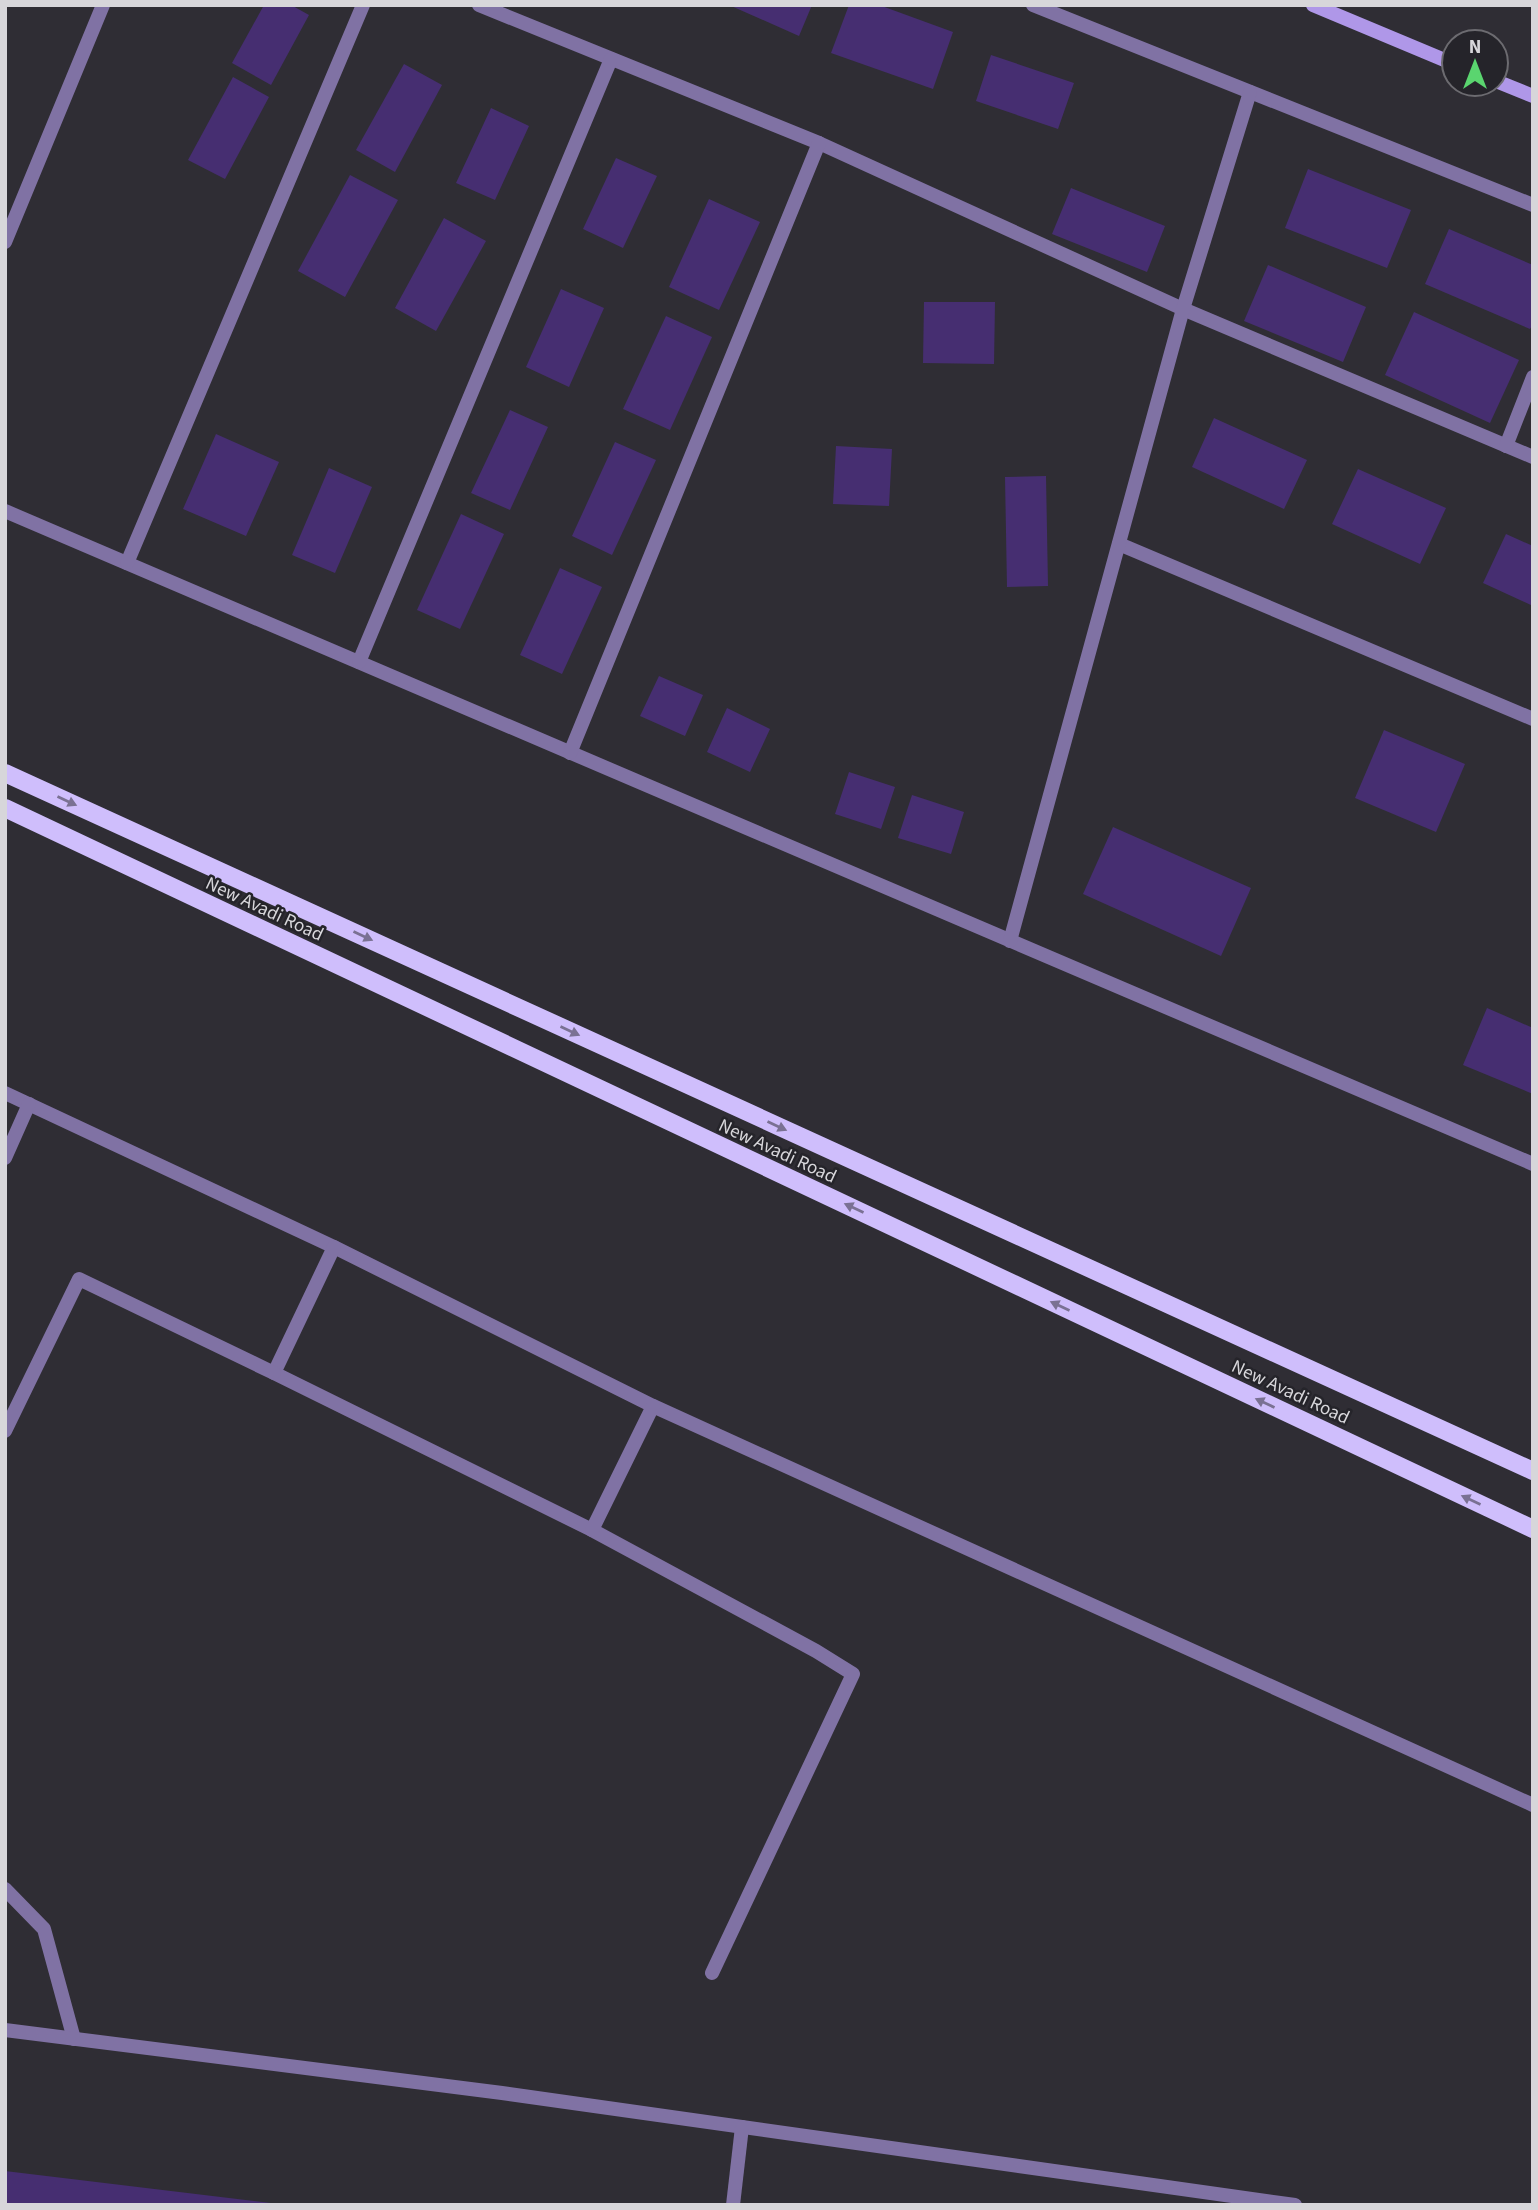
<svg xmlns="http://www.w3.org/2000/svg" width="1538" height="2210" viewBox="0 0 1538 2210" font-family="'Source Sans 3',sans-serif">
<style>
.building{fill:#462e71}
.lines{fill:none;stroke-linecap:round;stroke-linejoin:round}
.lane{stroke:#8072a4;stroke-width:14}
.street{stroke:#8072a4;stroke-width:14}
.secondary{stroke:#af97e8;stroke-width:14}
.primary{stroke:#cfbefc;stroke-width:18}
.oneway{fill:#7a7193}
.labels{text-anchor:middle;stroke-width:5;stroke-linejoin:round;paint-order:stroke}
.street-label{font-size:19px;fill:#d7d6da;stroke:#25242a}
</style>
<rect width="100%" height="100%" fill="#2f2d34"/>
<!-- building -->
<g class="building">
<polygon points="264,5 291,5 309,15 271,85 232,63"/>
<polygon points="729,5 812,5 799,36"/>
<polygon points="849,5 879,5 953,32 933,89 831,53"/>
<polygon points="991,55 1074,83 1058,129 976,101"/>
<polygon points="404,64 442,85 395,172 356,150"/>
<polygon points="233,77 269,97 225,179 188,160"/>
<polygon points="491,108 529,126 495,200 456,183"/>
<polygon points="616,158 657,176 623,248 583,229"/>
<polygon points="1308,169 1411,210 1387,268 1285,228"/>
<polygon points="350,175 398,200 345,297 298,271"/>
<polygon points="1071,188 1165,226 1147,272 1052,234"/>
<polygon points="709,199 760,222 719,310 669,287"/>
<polygon points="444,218 486,241 436,331 395,308"/>
<polygon points="1449,229 1533,265 1533,324 1530,329 1425,284"/>
<polygon points="1268,265 1366,307 1343,362 1244,321"/>
<polygon points="561,289 604,308 569,387 526,367"/>
<polygon points="924,302 995,302 994,364 923,363"/>
<polygon points="1414,312 1519,360 1490,423 1385,375"/>
<polygon points="666,316 712,337 670,430 623,409"/>
<polygon points="510,410 548,427 510,510 471,493"/>
<polygon points="1214,418 1307,460 1284,509 1192,467"/>
<polygon points="216,434 279,462 246,536 183,509"/>
<polygon points="615,442 656,460 612,555 572,536"/>
<polygon points="836,446 892,449 889,506 833,504"/>
<polygon points="329,468 372,487 335,573 292,555"/>
<polygon points="1358,469 1446,508 1420,564 1332,524"/>
<polygon points="1046,476 1048,586 1007,587 1005,477"/>
<polygon points="461,514 504,534 460,629 417,610"/>
<polygon points="1506,534 1533,546 1533,606 1483,583"/>
<polygon points="560,568 602,587 562,674 520,655"/>
<polygon points="659,676 703,695 685,736 640,716"/>
<polygon points="727,708 770,729 750,772 707,752"/>
<polygon points="1384,730 1465,764 1436,832 1355,798"/>
<polygon points="849,772 895,787 881,829 835,814"/>
<polygon points="912,795 964,812 951,854 898,838"/>
<polygon points="1113,827 1251,888 1221,956 1083,894"/>
<polygon points="1487,1008 1533,1028 1533,1094 1463,1065"/>
<polygon points="5,2171 271,2203 271,2205 5,2205"/>
</g>
<g class="lines">
<!-- lane -->
<g class="lane">
<polyline points="5,1093 334,1247 653,1406 1533,1805"/>
<polyline points="5,1158 29,1104"/>
<polyline points="334,1247 274,1373 592,1530 816,1651 853,1674 712,1973"/>
<polyline points="5,1431 79,1279 274,1373"/>
<polyline points="592,1530 653,1406"/>
<polyline points="5,1889 44,1929 74,2039"/>
<polyline points="5,2030 502,2093 1295,2205"/>
<polyline points="733,2205 742,2127"/>
</g>
<!-- street -->
<g class="street">
<polyline points="479,5 819,143 1183,309 1533,457"/>
<polyline points="1033,5 1533,205"/>
<polyline points="5,242 103,5"/>
<polyline points="1506,446 1533,377"/>
<polyline points="5,511 1533,1164"/>
<polyline points="1119,544 1533,719"/>
<polyline points="127,563 363,5"/>
<polyline points="359,662 611,59"/>
<polyline points="570,753 819,143"/>
<polyline points="1010,941 1183,309 1250,92"/>
</g>
<!-- secondary -->
<g class="secondary">
<polyline points="1313,5 1454,64"/>
<polyline points="1496,81 1533,96"/>
</g>
<!-- primary -->
<g class="primary">
<polyline points="5,773 1533,1471"/>
<polyline points="5,808 1533,1529"/>
</g>
</g>
<!-- one-way arrows -->
<defs><path id="oneway-solid" d="M-6-.8H1V-3.2L6.5 0L1 3.2V.8H-6Z" transform="scale(1.75)"/></defs>
<g class="oneway">
<use href="#oneway-solid" transform="translate(67 801) rotate(25)"/>
<use href="#oneway-solid" transform="translate(363 936) rotate(25)"/>
<use href="#oneway-solid" transform="translate(570 1031) rotate(25)"/>
<use href="#oneway-solid" transform="translate(777 1126) rotate(25)"/>
<use href="#oneway-solid" transform="translate(854 1208) rotate(-155)"/>
<use href="#oneway-solid" transform="translate(1060 1306) rotate(-155)"/>
<use href="#oneway-solid" transform="translate(1265 1403) rotate(-155)"/>
<use href="#oneway-solid" transform="translate(1471 1500) rotate(-155)"/>
</g>
<g class="labels">
<!-- street labels -->
<g class="street-label">
<text transform="translate(265 908) rotate(25)" y="7">New Avadi Road</text>
<text transform="translate(778 1150) rotate(25)" y="7">New Avadi Road</text>
<text transform="translate(1291 1391) rotate(25)" y="7">New Avadi Road</text>
</g>
</g>
<!-- border -->
<rect width="1538" height="2210" fill="none" stroke="#d7d6da" stroke-width="14"/>
<!-- north arrow -->
<g transform="translate(1475 63)"><circle r="33" fill="#25242a" stroke="#6c6b70" stroke-width="2"/>
<path d="M0-5L12 26L0 18L-12 26Z" fill="#5ad56f"/>
<text y="-10" font-size="19" font-weight="bold" text-anchor="middle" fill="#d7d6da">N</text>
</g>
</svg>
